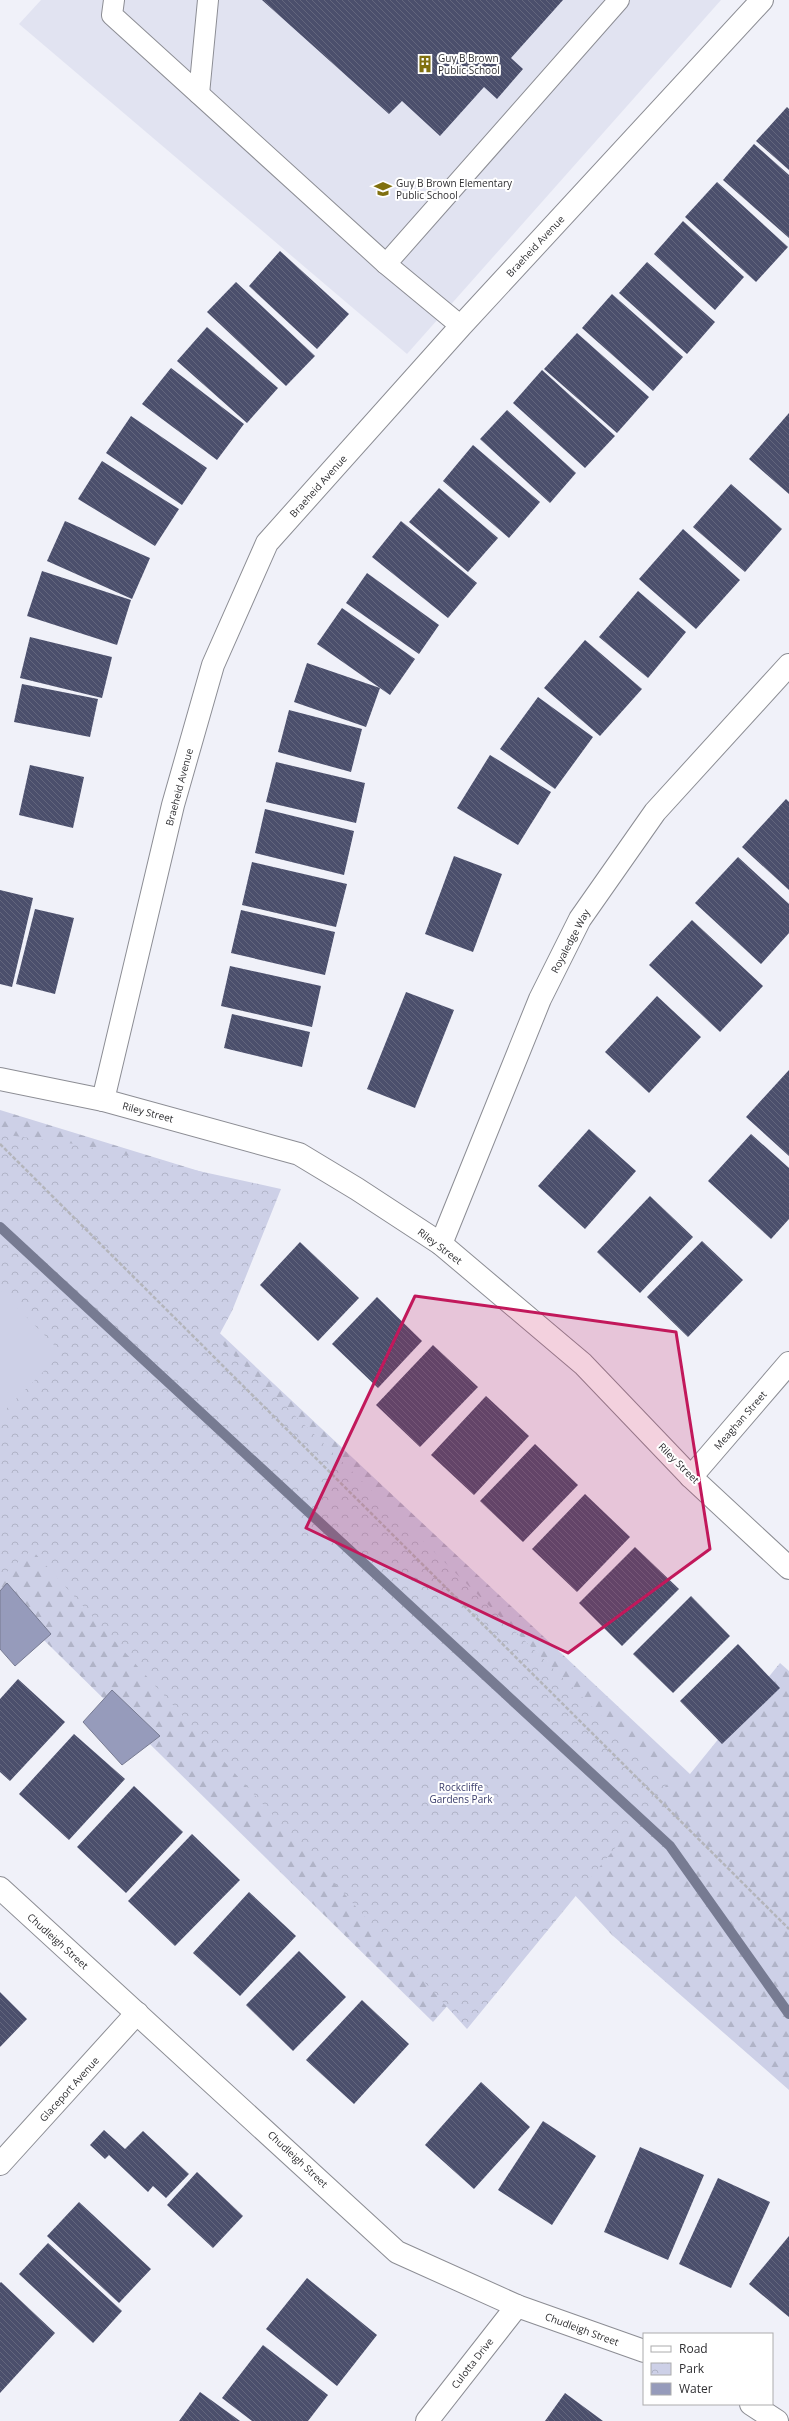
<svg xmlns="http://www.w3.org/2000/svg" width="789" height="2421" viewBox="0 0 789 2421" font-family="'Open Sans',sans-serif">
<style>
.built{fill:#e1e3f1}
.forest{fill:url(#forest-firs)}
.park{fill:url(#park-crowns)}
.pitch{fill:#cdd0e7}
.water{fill:#969bbb;stroke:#777b92}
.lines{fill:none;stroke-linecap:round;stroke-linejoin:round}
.stream{stroke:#777b92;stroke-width:10}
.building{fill:url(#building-back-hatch)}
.service-casing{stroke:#8c8d94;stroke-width:22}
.minor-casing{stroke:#8c8d94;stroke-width:24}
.path{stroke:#b4b5bb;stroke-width:2.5;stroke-dasharray:4 2;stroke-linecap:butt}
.service{stroke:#fff;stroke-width:20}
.minor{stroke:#fff;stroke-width:22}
.marked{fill:#c2185b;fill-opacity:0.2;stroke:#c2185b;stroke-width:3;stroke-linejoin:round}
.labels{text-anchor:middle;stroke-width:4;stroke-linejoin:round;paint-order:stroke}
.poi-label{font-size:10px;fill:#2f2f32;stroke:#fff;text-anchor:start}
.street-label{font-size:10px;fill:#2f2f32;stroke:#fff}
.park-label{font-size:10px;fill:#393c6b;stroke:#fff}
</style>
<defs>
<pattern id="forest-firs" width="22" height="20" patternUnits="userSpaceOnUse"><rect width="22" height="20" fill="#cdd0e7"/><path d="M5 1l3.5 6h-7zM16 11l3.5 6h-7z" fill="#b0b3c7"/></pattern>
<pattern id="park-crowns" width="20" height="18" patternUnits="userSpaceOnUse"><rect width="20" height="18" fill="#cdd0e7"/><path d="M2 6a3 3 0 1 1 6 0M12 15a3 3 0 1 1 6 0" fill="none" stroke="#b0b3c7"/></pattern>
<pattern id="building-back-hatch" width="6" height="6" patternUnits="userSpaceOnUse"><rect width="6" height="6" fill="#4b4f6c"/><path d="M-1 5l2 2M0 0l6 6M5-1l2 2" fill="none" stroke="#63667d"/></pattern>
</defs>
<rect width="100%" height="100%" fill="#f0f1f9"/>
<!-- built -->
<polygon class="built" points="41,0 721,0 407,354 19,24"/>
<!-- forest -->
<g class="forest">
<polygon points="0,1110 251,1187 193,1308 690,1774 780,1663 789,1671 789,2090 612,1935 0,1279"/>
<polygon points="40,1493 491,1957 433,2022 0,1597 0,1537"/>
</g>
<!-- park -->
<polygon class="park" points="0,1134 75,1144 281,1189 232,1311 217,1339 669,1782 467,2029 32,1550 0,1578"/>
<!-- pitch -->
<polygon class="pitch" points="0,1290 62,1353 0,1415"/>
<!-- water -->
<g class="water">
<polygon points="7,1583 51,1634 15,1666 0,1649 0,1591"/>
<polygon points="112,1690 160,1736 122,1765 83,1722"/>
</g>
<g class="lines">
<!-- stream -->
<polyline class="stream" points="0,1227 670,1846 789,2014"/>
</g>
<!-- building -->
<g class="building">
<polygon points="262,0 563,0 511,58 523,69 497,99 484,87 440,136 402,101 389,114"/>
<polygon points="787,107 789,109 789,170 756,141"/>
<polygon points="754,144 789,175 789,238 723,180"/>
<polygon points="717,182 788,247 756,282 685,217"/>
<polygon points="683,221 744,277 715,310 654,254"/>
<polygon points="280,251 349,314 317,349 249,286"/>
<polygon points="647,262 715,322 687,354 619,293"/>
<polygon points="236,282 315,356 286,386 207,312"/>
<polygon points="612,294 683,357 653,391 582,328"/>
<polygon points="207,327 278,388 247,423 177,361"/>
<polygon points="577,333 649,397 617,433 544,369"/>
<polygon points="171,368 244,424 217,460 142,404"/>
<polygon points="542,370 615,436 585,468 513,403"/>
<polygon points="507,410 576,473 550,503 480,439"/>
<polygon points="789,413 789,494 749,459"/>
<polygon points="131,416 207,468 182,505 106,453"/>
<polygon points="473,445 540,502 509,538 443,481"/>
<polygon points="102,461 179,509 155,546 78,499"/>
<polygon points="731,484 782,529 745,572 693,527"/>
<polygon points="439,488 498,538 468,572 409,522"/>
<polygon points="65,521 150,558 132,599 47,561"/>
<polygon points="401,521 477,583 448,618 372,557"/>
<polygon points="683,529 740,580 696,629 639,579"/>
<polygon points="42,571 131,600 117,645 27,616"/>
<polygon points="367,573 439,625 419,654 346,603"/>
<polygon points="638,591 686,632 648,678 599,637"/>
<polygon points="342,608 415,659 390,695 317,644"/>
<polygon points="30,637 112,657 102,698 20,678"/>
<polygon points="585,640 642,689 600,736 544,688"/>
<polygon points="307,663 380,688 366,727 294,702"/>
<polygon points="22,684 98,699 90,737 14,722"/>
<polygon points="538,697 593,737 555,789 500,749"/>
<polygon points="289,710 362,729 351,772 278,752"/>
<polygon points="490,755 551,792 518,845 457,808"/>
<polygon points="276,762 365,783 356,823 266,802"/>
<polygon points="30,765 84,777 73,828 19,815"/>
<polygon points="786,799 789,802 789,890 742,847"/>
<polygon points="265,809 354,831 344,875 255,853"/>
<polygon points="454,856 502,874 473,952 425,934"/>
<polygon points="738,857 789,904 789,933 761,964 695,903"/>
<polygon points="252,862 347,884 336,927 242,905"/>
<polygon points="0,890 33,898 12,987 0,984"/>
<polygon points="35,909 74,918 55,994 16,984"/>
<polygon points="241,910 335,932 325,975 231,953"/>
<polygon points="692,920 763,986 720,1032 649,965"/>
<polygon points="230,966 321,986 312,1027 221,1006"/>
<polygon points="406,992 454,1010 415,1108 367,1089"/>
<polygon points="657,996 701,1037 649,1093 605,1052"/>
<polygon points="232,1014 310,1032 302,1067 224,1048"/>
<polygon points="789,1070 789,1156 746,1117"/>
<polygon points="589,1129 636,1171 585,1229 538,1186"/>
<polygon points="751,1134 789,1168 789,1219 771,1239 708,1181"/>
<polygon points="650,1196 693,1237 640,1293 597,1252"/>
<polygon points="702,1241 743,1280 688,1337 647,1297"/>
<polygon points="300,1242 359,1298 318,1341 260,1285"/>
<polygon points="377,1297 422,1341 378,1388 332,1344"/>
<polygon points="433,1345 478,1387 420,1447 376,1405"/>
<polygon points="486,1396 529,1436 474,1495 431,1455"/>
<polygon points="535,1444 578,1485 523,1542 480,1501"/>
<polygon points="585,1494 630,1537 577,1592 532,1549"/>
<polygon points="635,1547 679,1589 622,1646 579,1603"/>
<polygon points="691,1596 730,1636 673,1693 633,1654"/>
<polygon points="738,1644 780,1688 722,1744 680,1701"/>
<polygon points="18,1679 65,1722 10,1781 0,1772 0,1699"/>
<polygon points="74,1734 125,1779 69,1840 19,1794"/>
<polygon points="134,1786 183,1832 126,1893 77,1847"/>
<polygon points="192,1834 240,1880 175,1946 128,1901"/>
<polygon points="249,1892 296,1936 240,1996 193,1953"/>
<polygon points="299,1951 346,1997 293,2051 246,2005"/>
<polygon points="0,1992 27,2019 0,2047"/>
<polygon points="362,2000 409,2044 354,2104 306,2060"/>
<polygon points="481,2082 530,2127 474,2189 425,2145"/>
<polygon points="543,2121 596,2156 552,2225 498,2190"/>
<polygon points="104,2130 125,2149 143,2131 189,2174 166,2198 153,2186 148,2192 109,2155 105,2159 90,2145"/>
<polygon points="640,2147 704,2175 668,2260 604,2232"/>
<polygon points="197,2172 243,2216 213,2248 167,2205"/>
<polygon points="718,2178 770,2202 731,2288 679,2264"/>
<polygon points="79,2202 151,2269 119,2303 47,2236"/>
<polygon points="789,2236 789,2317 749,2284"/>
<polygon points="48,2243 122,2311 93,2343 19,2274"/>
<polygon points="307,2278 377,2335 337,2386 266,2329"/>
<polygon points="1,2282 55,2333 0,2393 0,2283"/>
<polygon points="263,2345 328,2395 308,2421 252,2421 222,2398"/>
<polygon points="200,2392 240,2421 179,2421"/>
<polygon points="565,2393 603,2421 545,2421"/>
</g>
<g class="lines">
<!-- service casing -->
<g class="service-casing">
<g id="service">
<polyline points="114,0 112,15 386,264"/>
<polyline points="199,94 208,0"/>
<polyline points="461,326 386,264 619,0"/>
</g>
</g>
<!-- minor casing -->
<g class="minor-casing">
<g id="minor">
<polyline points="0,1079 103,1100 299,1154 357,1189 441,1244 583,1364 691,1477 789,1568"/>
<polyline points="103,1100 173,805 213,665 267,543 461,326 762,0"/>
<polyline points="441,1244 540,999 580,919 655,812 789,665"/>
<polyline points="691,1477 789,1363"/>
<polyline points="0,1888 397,2252 517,2306 644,2351"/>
<polyline points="0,2164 137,2013"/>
<polyline points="751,2404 777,2421"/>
<polyline points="427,2421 517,2306"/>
</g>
</g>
<!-- path -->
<polyline class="path" points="0,1144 789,1929"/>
<!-- service -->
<use href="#service" class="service"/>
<!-- minor -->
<use href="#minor" class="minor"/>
</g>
<!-- marked area -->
<path class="marked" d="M415 1296 676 1332 710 1549 568 1653 306 1528Z"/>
<!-- icons -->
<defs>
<g id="building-bare" transform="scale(1.38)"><path d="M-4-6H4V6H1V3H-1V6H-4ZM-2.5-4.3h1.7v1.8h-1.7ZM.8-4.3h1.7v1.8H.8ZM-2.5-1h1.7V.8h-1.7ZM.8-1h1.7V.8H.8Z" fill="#80700f" stroke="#fff" stroke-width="2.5" paint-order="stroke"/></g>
<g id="school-bare" transform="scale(1.38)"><path d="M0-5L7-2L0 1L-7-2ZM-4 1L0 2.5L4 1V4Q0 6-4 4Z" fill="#80700f" stroke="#fff" stroke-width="2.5" paint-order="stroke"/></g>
</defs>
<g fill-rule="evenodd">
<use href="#building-bare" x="425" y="64"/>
<use href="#school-bare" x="383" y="189"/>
</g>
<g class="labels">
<!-- poi labels -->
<g class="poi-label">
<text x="438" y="62">Guy B Brown<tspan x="438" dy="12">Public School</tspan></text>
<text x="396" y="187">Guy B Brown Elementary<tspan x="396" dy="12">Public School</tspan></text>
</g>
<!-- street labels -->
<g class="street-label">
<text transform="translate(535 246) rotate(-47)" y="4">Braeheid Avenue</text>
<text transform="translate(318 486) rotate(-48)" y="4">Braeheid Avenue</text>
<text transform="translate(179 787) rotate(-75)" y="4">Braeheid Avenue</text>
<text transform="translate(570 941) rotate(-62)" y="4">Royaledge Way</text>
<text transform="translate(148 1112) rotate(15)" y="4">Riley Street</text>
<text transform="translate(440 1246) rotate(37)" y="4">Riley Street</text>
<text transform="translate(740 1420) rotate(-49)" y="4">Meaghan Street</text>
<text transform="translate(679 1463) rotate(45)" y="4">Riley Street</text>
<text transform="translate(58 1941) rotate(42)" y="4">Chudleigh Street</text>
<text transform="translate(69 2089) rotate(-48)" y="4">Glaceport Avenue</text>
<text transform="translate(298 2159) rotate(43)" y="4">Chudleigh Street</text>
<text transform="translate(582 2329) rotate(20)" y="4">Chudleigh Street</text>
<text transform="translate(472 2363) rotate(-52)" y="4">Culotta Drive</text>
</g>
<!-- park labels -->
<g class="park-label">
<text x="461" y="1791">Rockcliffe<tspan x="461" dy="12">Gardens Park</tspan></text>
</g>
</g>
<!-- legend -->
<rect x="643" y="2333" width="130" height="72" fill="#ffffff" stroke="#acacad"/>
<rect x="651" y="2346" width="20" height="6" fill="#ffffff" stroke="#acacad"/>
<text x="679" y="2353" font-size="12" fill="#2f2f32">Road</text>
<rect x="651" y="2363" width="20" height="12" fill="url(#park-crowns)" stroke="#acacad"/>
<text x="679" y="2373" font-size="12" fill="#2f2f32">Park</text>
<rect x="651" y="2383" width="20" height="12" fill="#969bbb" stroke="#acacad"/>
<text x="679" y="2393" font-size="12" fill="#2f2f32">Water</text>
</svg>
